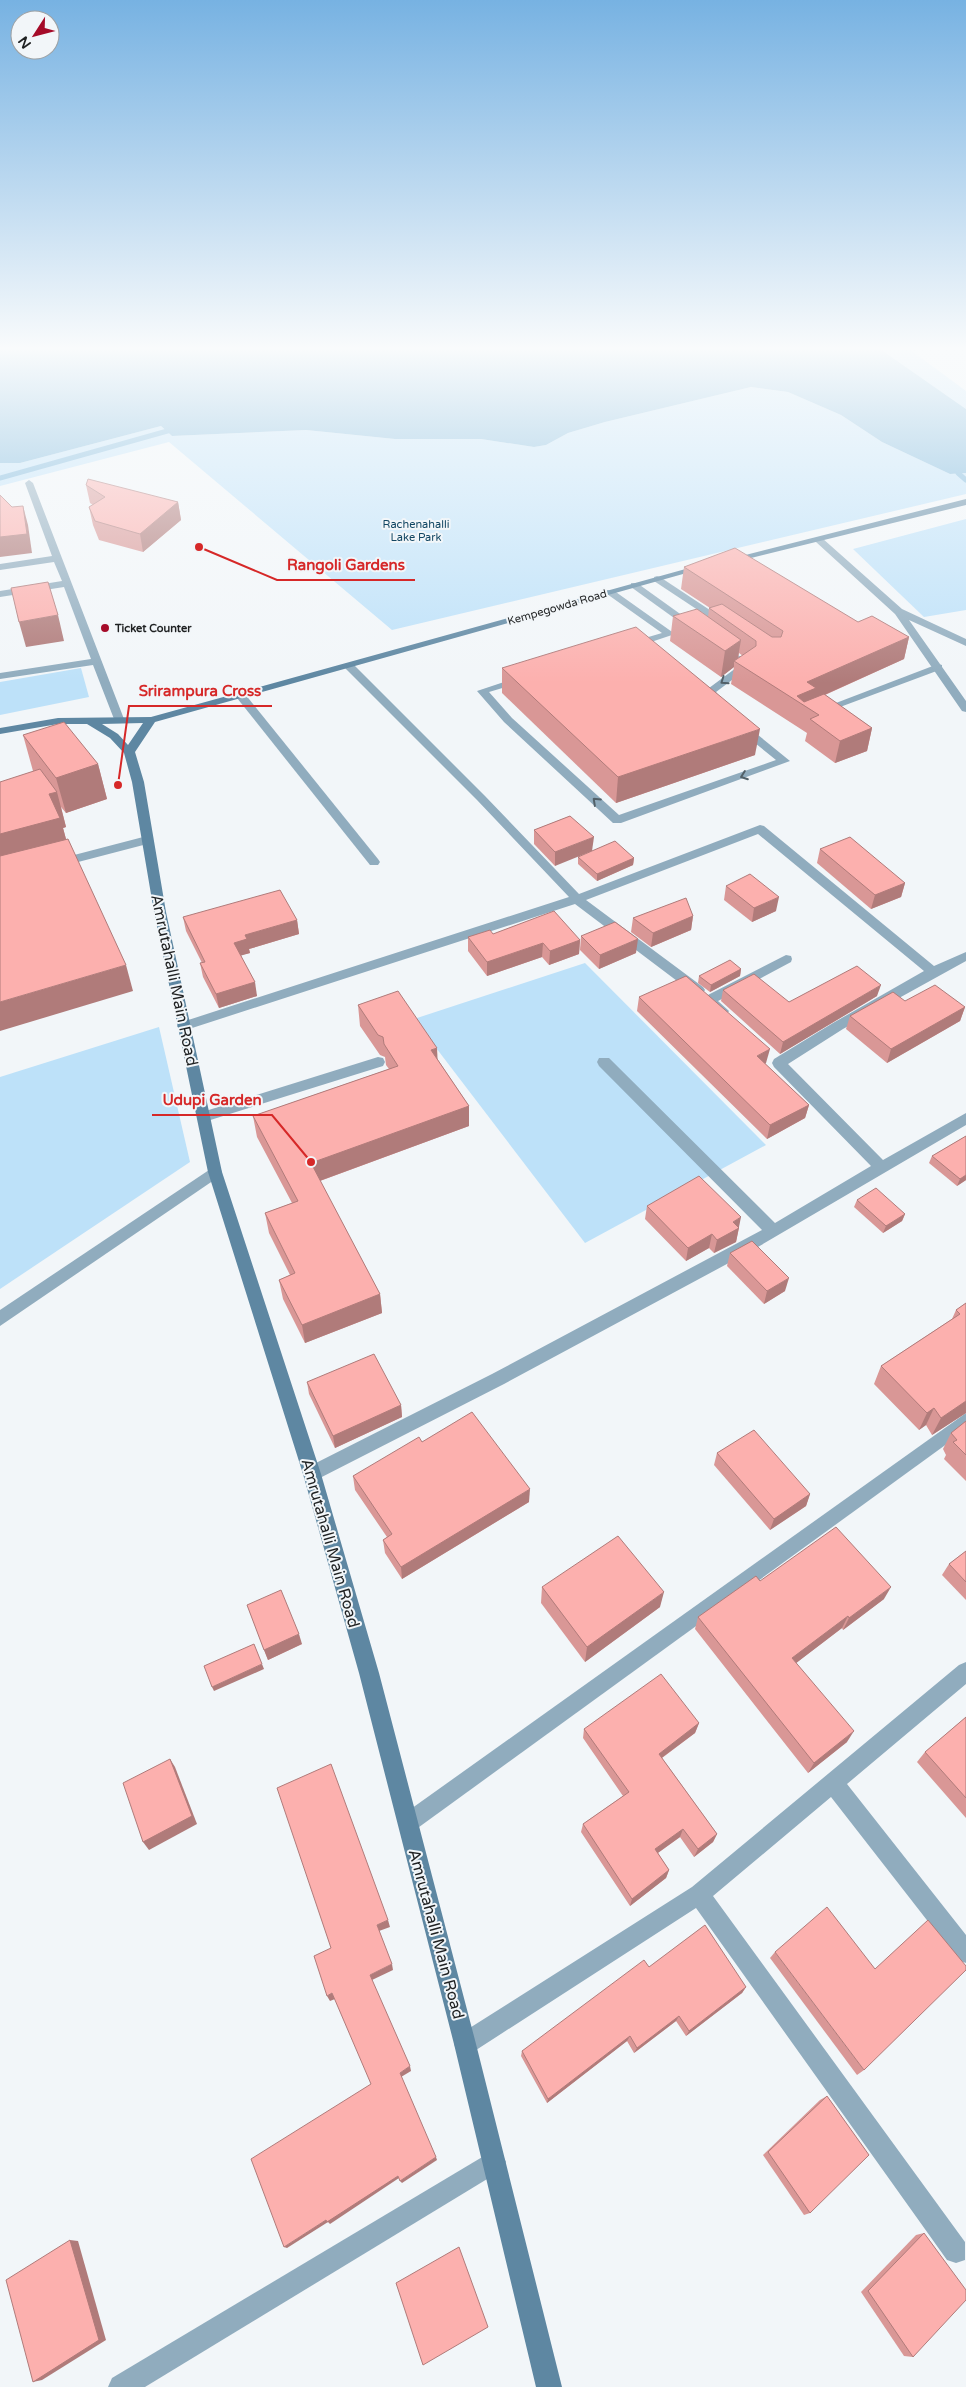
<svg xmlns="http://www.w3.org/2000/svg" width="966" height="2387" viewBox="0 0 966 2387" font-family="'Varela Round',sans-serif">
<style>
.green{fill:#bde1f9}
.water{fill:#6dafd8}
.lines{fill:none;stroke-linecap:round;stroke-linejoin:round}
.stream{stroke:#6dafd8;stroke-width:5}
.lane{fill:#90acbe;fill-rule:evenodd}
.street{fill:#90acbe;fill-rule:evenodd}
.secondary{fill:#5e87a2;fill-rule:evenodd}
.wall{fill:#d99796;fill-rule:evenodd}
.shaded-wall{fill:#b07b7a}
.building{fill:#fcb0ae;stroke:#b07b7a}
.oneway{stroke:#526068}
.poi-dot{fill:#a50b29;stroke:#f2f6f9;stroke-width:2}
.labels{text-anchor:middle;stroke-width:4;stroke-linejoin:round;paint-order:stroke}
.far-park-label{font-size:11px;fill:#134763;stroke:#f2f6f9}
.far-street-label{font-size:11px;fill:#1f2122;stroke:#f2f6f9}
.far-poi-label{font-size:11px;font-weight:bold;fill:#1f2122;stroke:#f2f6f9;text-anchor:start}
.near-street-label{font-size:16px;fill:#1f2122;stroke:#f2f6f9}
.leader{fill:none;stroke:#d62828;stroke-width:2}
.callout-dot{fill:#d62828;stroke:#f2f6f9;stroke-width:2}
.callout-label{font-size:15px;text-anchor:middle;font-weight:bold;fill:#d62828;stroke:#f2f6f9;stroke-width:4;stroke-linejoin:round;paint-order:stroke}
</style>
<rect width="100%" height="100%" fill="#f2f6f9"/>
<!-- green -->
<g class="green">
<polygon points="880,349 909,349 966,391 966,409"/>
<polygon points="751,387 788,392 841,415 882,442 950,474 966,473 966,494 392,630 169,442 0,486 0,463 20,463 161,426 172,436 306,430 395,439 481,439 534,447 546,445 568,433 605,422"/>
<polygon points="966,519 966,610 924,617 853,549"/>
<polygon points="81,668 89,697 0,715 0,682"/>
<polygon points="585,963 766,1145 585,1243 414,1019"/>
<polygon points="159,1027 190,1162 0,1289 0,1077"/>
</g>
<!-- water -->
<polygon class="water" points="0,349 880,349 966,409 966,473 950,474 882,442 841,415 788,392 751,387 605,422 568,433 546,445 534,447 481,439 395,439 306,430 172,436 161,426 20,463 0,463"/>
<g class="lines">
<!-- stream -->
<g class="stream">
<polyline points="958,473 966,480"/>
<polyline points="0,478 178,428"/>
</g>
<!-- lane -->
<g class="lane">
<polygon points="29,480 33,483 124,719 123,721 119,722 114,719 93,665 0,679 0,673 91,659 64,587 0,597 0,591 62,581 54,562 0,570 0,564 52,556 25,483"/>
<polygon points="938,664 942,665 942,669 824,713 816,713 815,711"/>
<polygon points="241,693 245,694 378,859 380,862 378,865 370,865 237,698 237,694"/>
<polygon points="147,836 151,837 151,843 59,867 53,863 55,860"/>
<polygon points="378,1057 383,1058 385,1062 383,1066 204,1122 199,1121 197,1117 199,1113"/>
</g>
<!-- street -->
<g class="street">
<polygon points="816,538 822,538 902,609 966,639 966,646 909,620 966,701 966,712 962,711 895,614 816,542"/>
<polygon points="657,576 660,577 731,624 722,626 654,581 654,577"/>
<polygon points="631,583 637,583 697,626 688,628 631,587"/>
<polygon points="607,590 613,590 675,634 636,647 628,647 628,643 662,633 607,594"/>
<polygon points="721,643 752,665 716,692 725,705 720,708 716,707 705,691 740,665 717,648 716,646"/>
<polygon points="349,663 353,664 485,796 579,894 760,825 764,826 934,966 966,952 966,961 843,1029 788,1064 883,1160 966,1113 966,1125 751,1251 504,1384 312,1482 306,1480 303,1474 306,1468 492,1374 762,1230 599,1066 597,1062 599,1058 609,1058 775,1223 871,1166 774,1067 772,1063 774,1059 833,1023 924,971 758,834 586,900 703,987 705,990 703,993 693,993 575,904 189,1029 179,1029 177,1026 179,1023 569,897 477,800 345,668 345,664"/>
<polygon points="522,676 527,679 526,681 489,692 512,718 619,815 776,760 739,730 739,726 747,726 790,761 621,823 613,823 504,722 477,691"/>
<polygon points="786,955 791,956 792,959 791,962 718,1001 729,1011 727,1014 717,1014 702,1000 704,997"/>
<polygon points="215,1166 220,1168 222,1172 220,1176 0,1326 0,1310"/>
<polygon points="966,1413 966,1430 415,1830 408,1833 401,1830 398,1823 401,1816"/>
<polygon points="966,1662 966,1684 847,1784 966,1935 966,1963 958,1960 831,1797 713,1896 965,2242 965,2260 956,2263 947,2260 696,1908 473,2052 465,2055 457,2052 454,2044 457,2036 692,1887 959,1665"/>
<polygon points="494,2150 502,2154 506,2162 502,2170 145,2387 108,2387 112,2378"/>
</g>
<!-- secondary -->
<g class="secondary">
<polygon points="966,499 966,505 727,564 722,561"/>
<path d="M700 565 708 567 155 722 135 752 144 782 166 912 222 1172 321 1474 379 1673 476 2044 562 2387H536L454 2044 359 1673 303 1474 208 1172 154 912 132 782 124 753 110 738 87 724H58L0 734V728L58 718 151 717ZM143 723 128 745 118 734 102 724Z"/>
</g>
</g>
<!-- wall -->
<g class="wall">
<polygon points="86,485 178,502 181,520 143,552 99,540 93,525 89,507 93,505 90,503"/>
<path d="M684 567 858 622 909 637 904 659 825 695 872 728 867 751 835 763 805 741 807 733 731 684 734 667 721 677 670 641 673 616 708 617 709 608H710L681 589ZM739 653 743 656 738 659Z"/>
<polygon points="502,668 755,755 616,803 502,693"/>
<polygon points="23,735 98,764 107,799 66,813 61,807 66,827 63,828 66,839 133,991 33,771"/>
<polygon points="570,816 555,866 534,844 534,830"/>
<polygon points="820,849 905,883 901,897 871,909 817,863"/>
<polygon points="578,857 634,858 633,865 597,881 578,864"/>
<polygon points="726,886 776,911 752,922 724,900"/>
<polygon points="693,916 691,930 651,947 631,932 633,918"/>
<polygon points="183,917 297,920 299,934 249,949 250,953 241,955 257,996 219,1008 203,977 200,963 202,963 186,931"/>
<polygon points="493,934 580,940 579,954 549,965 542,957 487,976 468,951 468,937"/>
<polygon points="581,936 636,953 599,969 580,950"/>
<polygon points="741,969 740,976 710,992 698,983 699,976"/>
<polygon points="723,990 789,1002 877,996 780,1054 721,1001"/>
<polygon points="639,997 766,1063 765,1064 809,1105 805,1118 767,1139 637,1011"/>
<polygon points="905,1001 965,1007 960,1021 887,1063 846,1029 850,1016"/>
<polygon points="358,1005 438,1060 469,1106 469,1126 320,1181 380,1294 382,1313 305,1343 283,1299 279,1280 290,1275 269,1233 265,1213 292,1203 257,1137 253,1116 389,1069 386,1065 385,1057 380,1055 360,1026"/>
<polygon points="966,1136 966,1180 957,1186 929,1163 932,1156"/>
<polygon points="857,1200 905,1214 902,1221 883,1233 854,1207"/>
<polygon points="647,1206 739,1228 736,1242 714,1253 709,1248 686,1261 645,1219"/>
<polygon points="730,1253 785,1291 764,1304 727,1266"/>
<polygon points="966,1303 966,1413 932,1435 926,1425 919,1430 874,1384 881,1366 952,1319 956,1310"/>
<polygon points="307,1382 401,1405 402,1417 335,1448 309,1394"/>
<polygon points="966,1421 966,1481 944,1459 946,1455 943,1449 951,1433"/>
<polygon points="422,1442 529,1502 402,1579 385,1553 383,1540 387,1537 355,1490 353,1476"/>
<polygon points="717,1453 810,1494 806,1506 770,1530 714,1465"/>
<polygon points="966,1551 966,1600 942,1575 949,1564"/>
<polygon points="542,1587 660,1607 585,1662 541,1603"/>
<polygon points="884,1599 843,1630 842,1628 796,1663 847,1742 808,1773 695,1629 698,1617"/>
<polygon points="247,1605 302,1644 268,1660"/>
<polygon points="966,1717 966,1818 917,1762 925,1752"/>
<polygon points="699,1723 695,1733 662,1758 717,1834 713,1842 694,1857 680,1837 658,1853 669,1870 666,1878 630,1906 581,1832 583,1824 623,1796 583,1738 584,1729"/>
<polygon points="775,1952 864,2070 857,2075 770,1958"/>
<polygon points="649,1967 746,1987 742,1993 686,2036 676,2021 634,2053 627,2041 547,2103 521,2056 522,2051"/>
<polygon points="827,2096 810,2213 804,2215 763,2155 820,2100"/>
<polygon points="924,2233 913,2357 904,2356 861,2292 916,2235"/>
</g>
<!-- shaded-wall -->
<g class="shaded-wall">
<polygon points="178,502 181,520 143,552 140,534"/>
<polygon points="23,506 28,525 32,553 0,557 0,537"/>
<polygon points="58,615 64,641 26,647 19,622"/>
<polygon points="909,637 904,659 813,700 811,710 797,696 807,682"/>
<polygon points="741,640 737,663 734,661 734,667 721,677 725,651"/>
<polygon points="872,728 867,751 835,763 840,741"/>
<polygon points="760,729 755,755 616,803 618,777"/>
<polygon points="98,764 107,799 66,813 56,778"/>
<polygon points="57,792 66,827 63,828 70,854 0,863 0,834 49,794"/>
<polygon points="594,837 592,851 555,866 555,852"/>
<polygon points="634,858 633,865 597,881 597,874"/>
<polygon points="905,883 901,897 871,909 875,895"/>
<polygon points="779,897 776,911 752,922 754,908"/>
<polygon points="693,916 691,930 651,947 653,933"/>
<polygon points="297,920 299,934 249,949 250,953 236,957 234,943 245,935"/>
<polygon points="638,939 636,953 599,969 600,955"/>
<polygon points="580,940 579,954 549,965 550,951"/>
<polygon points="543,943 542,957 487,976 487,962"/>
<polygon points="126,965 133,991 0,1031 0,1002"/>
<polygon points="741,969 740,976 710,992 711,985"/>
<polygon points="255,982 257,996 219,1008 216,994"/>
<polygon points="881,985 877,996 780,1054 783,1042"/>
<polygon points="965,1007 960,1021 887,1063 891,1049"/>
<polygon points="437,1048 438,1068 431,1050"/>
<polygon points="770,1049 766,1063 754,1070 757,1056"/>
<polygon points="809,1105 805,1118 767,1139 770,1125"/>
<polygon points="469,1106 469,1126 314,1183 311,1163"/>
<polygon points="966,1175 966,1180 957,1186 960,1179"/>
<polygon points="905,1214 902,1221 883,1233 886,1226"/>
<polygon points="741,1217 736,1242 714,1253 717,1240 733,1222"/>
<polygon points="712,1234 709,1248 686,1261 688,1248"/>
<polygon points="789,1278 785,1291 764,1304 767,1291"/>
<polygon points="380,1294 382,1313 305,1343 302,1325"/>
<polygon points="966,1401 966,1413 932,1435 941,1418"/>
<polygon points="401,1405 402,1417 335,1448 333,1436"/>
<polygon points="934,1408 926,1425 919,1430 927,1413"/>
<polygon points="530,1489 529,1502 402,1579 401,1567"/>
<polygon points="810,1494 806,1506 770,1530 774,1519"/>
<polygon points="891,1587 884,1599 843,1630 849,1618"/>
<polygon points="664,1592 660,1607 585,1662 587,1647"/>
<polygon points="848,1616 842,1628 787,1670 792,1658"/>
<polygon points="299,1634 302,1644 268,1660 264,1650"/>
<polygon points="262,1664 264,1669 214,1691 212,1687"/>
<polygon points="699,1723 695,1733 656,1762 659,1754"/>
<polygon points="854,1731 847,1742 808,1773 814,1763"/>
<polygon points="170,1759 175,1767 197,1824 149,1850 143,1842"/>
<polygon points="683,1829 680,1837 652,1857 655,1849"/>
<polygon points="717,1834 713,1842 694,1857 698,1849"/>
<polygon points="669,1870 666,1878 630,1906 632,1899"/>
<polygon points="388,1920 390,1927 379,1931 377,1925"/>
<polygon points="392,1964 393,1970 372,1980 370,1975"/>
<polygon points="746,1987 742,1993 686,2036 689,2031"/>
<polygon points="332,1993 335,1999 330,2001 327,1996"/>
<polygon points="679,2016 676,2021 634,2053 637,2048"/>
<polygon points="630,2036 627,2041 547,2103 548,2099"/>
<polygon points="410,2066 411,2071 401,2077 400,2073"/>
<polygon points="436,2157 437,2160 402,2183 400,2181"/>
<polygon points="398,2176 399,2178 330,2224 328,2222 287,2248 284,2247 326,2220"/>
<polygon points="70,2240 78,2241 106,2340 42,2380 33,2382"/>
</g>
<!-- building -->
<g class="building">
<polygon points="88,479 178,502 140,534 95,521 89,507 105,497 86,485"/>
<polygon points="0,495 12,507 23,506 27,534 0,537"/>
<polygon points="735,548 858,622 872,616 909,637 807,682 816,688 797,696 804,702 824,694 872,728 840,741 810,719 819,715 734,661 756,646 756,641 709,608 722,604 772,637 781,637 783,631 684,567"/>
<polygon points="48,582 58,615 19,622 11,588"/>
<polygon points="697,609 741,640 725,651 673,616"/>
<polygon points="636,627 760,729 618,777 502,668"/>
<polygon points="64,722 98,764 56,778 23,735"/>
<polygon points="40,769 57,792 49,794 60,818 0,834 0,782"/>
<polygon points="570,816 594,837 555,852 534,830"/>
<polygon points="850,837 905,883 875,895 820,849"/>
<polygon points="68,839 126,965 0,1002 0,856"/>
<polygon points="615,841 634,858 597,874 578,857"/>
<polygon points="750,874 779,897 754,908 726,886"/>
<polygon points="280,890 297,920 245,935 247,939 234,943 255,982 216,994 200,963 205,962 183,917"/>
<polygon points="686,898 693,916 653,933 633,918"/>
<polygon points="554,911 580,940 550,951 543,943 487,962 468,937 490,930 493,934"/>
<polygon points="615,922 638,939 600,955 581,936"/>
<polygon points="730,960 741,969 711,985 699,976"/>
<polygon points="857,966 881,985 783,1042 723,990 754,974 789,1002"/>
<polygon points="686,976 770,1049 757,1056 809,1105 770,1125 639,997"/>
<polygon points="935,985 965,1007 891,1049 850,1016 893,992 905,1001"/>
<polygon points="398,991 437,1048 431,1050 469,1106 311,1163 380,1294 302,1325 279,1280 295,1273 265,1213 298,1201 253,1116 398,1066 384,1044 383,1037 378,1035 358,1005"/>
<polygon points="966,1136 966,1175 960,1179 932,1156"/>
<polygon points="699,1176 741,1217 733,1222 739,1228 717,1240 712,1234 688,1248 647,1206"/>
<polygon points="876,1188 905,1214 886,1226 857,1200"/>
<polygon points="752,1241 789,1278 767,1291 730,1253"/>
<polygon points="966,1303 966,1401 941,1418 934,1408 927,1413 881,1366 960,1314 956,1310"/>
<polygon points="374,1354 401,1405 333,1436 307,1382"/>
<polygon points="472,1412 530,1489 401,1567 383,1540 392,1534 353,1476 419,1437 422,1442"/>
<polygon points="966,1421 966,1455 953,1442 957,1440 951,1433"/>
<polygon points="754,1430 810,1494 774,1519 717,1453"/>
<polygon points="836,1527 891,1587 849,1618 848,1616 792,1658 854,1731 814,1763 698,1617 756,1576 760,1581"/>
<polygon points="618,1536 664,1592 587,1647 542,1587"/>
<polygon points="966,1551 966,1582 949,1564"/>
<polygon points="281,1590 299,1634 264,1650 247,1605"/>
<polygon points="254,1644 262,1664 212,1687 204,1666"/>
<polygon points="661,1674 699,1723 659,1754 717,1834 698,1849 683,1829 655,1849 669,1870 632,1899 583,1824 629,1792 584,1729"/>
<polygon points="966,1717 966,1798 925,1752"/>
<polygon points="170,1759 192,1816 143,1842 123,1783"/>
<polygon points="331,1764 388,1920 377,1925 392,1964 370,1975 410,2066 400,2073 436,2157 400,2181 398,2176 327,2222 326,2220 284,2247 251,2159 371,2084 332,1993 327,1996 314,1956 331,1948 277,1788"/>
<polygon points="827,1907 875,1969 928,1920 966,1966 966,1970 864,2070 775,1952"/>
<polygon points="705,1925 746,1987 689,2031 679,2016 637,2048 630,2036 548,2099 522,2051 644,1960 649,1967"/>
<polygon points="827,2096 869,2155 810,2213 768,2152"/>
<polygon points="924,2233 966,2290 966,2300 913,2357 868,2291"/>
<polygon points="70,2240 99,2340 33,2382 6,2280"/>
<polygon points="459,2247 488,2327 423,2365 396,2283"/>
</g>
<!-- one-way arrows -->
<defs><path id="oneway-chevron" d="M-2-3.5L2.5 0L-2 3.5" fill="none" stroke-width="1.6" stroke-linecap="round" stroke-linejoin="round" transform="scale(1.25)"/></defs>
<g class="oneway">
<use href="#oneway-chevron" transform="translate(724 681) rotate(145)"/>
<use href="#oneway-chevron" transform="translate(744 776) rotate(160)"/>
<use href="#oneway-chevron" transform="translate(596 801) rotate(-137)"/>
</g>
<!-- sky -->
<linearGradient id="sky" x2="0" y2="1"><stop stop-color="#77b2e2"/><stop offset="0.51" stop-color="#f9fbfc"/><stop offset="1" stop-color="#f9fbfc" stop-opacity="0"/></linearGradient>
<rect width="966" height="683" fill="url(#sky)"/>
<!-- markers -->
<circle class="poi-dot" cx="105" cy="628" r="5"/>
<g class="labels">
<!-- far-park labels -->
<g class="far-park-label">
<text x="416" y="528">Rachenahalli<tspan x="416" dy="13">Lake Park</tspan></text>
</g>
<!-- far-street labels -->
<g class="far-street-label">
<text transform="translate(557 607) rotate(-16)" y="4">Kempegowda Road</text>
</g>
<!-- far-poi labels -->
<g class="far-poi-label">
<text x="115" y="632">Ticket Counter</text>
</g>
<!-- near-street labels -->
<g class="near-street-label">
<text transform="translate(175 980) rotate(78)" y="6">Amrutahalli Main Road</text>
<text transform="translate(331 1543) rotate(74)" y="6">Amrutahalli Main Road</text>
<text transform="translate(437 1934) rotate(75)" y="6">Amrutahalli Main Road</text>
</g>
</g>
<!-- callouts -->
<path class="leader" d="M199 547L277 580H415M118 785L129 706H272M311 1162L272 1115H152"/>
<g class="callout-dot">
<circle cx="199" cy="547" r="5"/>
<circle cx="118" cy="785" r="5"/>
<circle cx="311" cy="1162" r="5"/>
</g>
<g class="callout-label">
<text x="346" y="570">Rangoli Gardens</text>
<text x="200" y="696">Srirampura Cross</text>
<text x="212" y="1105">Udupi Garden</text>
</g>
<!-- north arrow -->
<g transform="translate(35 35) rotate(234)"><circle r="24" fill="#f2f6f9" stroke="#9ea1a3"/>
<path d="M0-4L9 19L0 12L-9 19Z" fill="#a50b29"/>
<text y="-8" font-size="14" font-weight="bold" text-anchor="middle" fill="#1f2122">N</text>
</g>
</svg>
